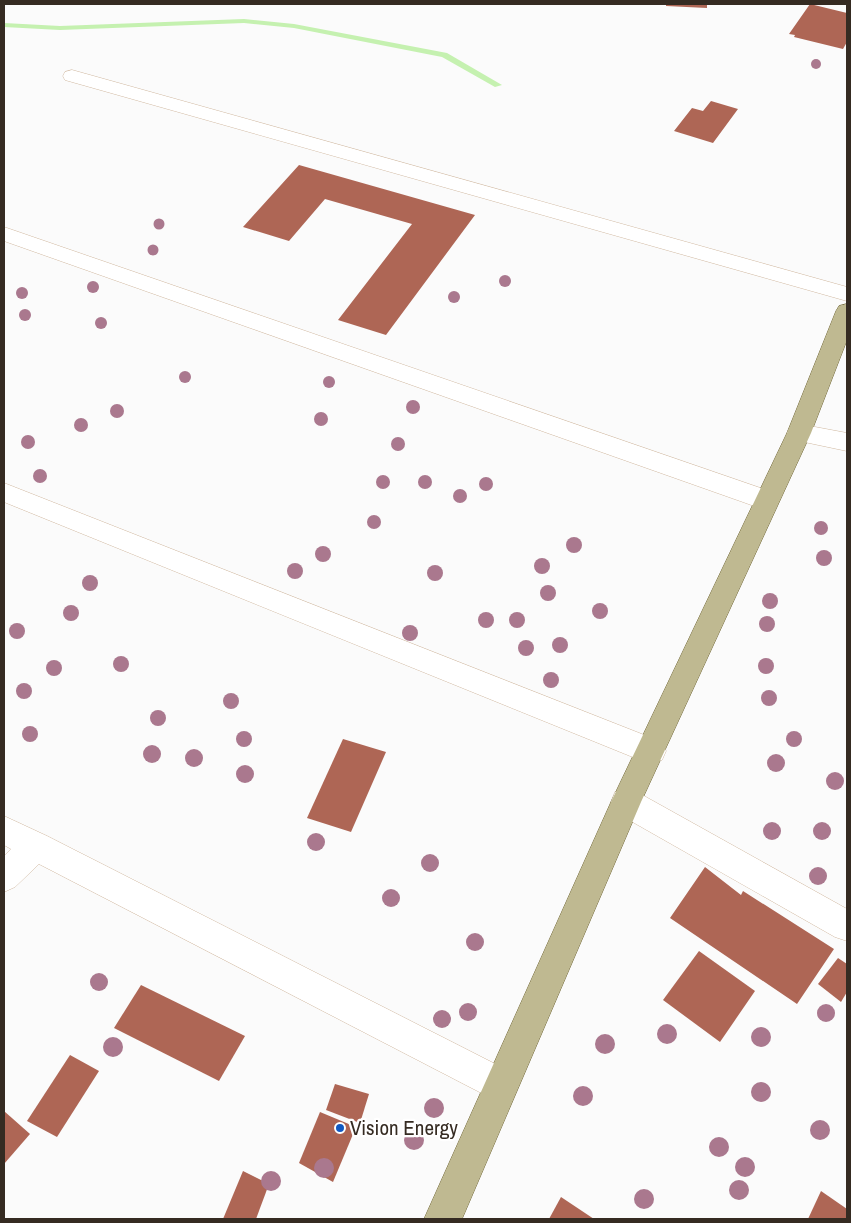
<svg xmlns="http://www.w3.org/2000/svg" width="851" height="1223" viewBox="0 0 851 1223" font-family="'Archivo Narrow',sans-serif">
<style>
.lines{fill:none;stroke-linecap:round;stroke-linejoin:round}
.stream{fill:#c5f1b0;fill-rule:evenodd}
.building{fill:#ae6655}
.street-casing{stroke:#d1b9a1;stroke-width:1}
.primary-casing{stroke:#73693a;stroke-width:1}
.street{fill:#fff;fill-rule:evenodd}
.primary{fill:#bfb991;fill-rule:evenodd}
.tree{fill:#aa788e}
.poi-dot{fill:#1059c3;stroke:#fff;stroke-width:2}
.labels{text-anchor:middle;stroke-width:4.5;stroke-linejoin:round;paint-order:stroke}
.near-poi-label{font-size:21px;fill:#352b22;stroke:#fff;text-anchor:start}
</style>
<rect width="100%" height="100%" fill="#fbfbfb"/>
<g class="lines">
<!-- stream -->
<polygon class="stream" points="244,19 294,24 447,53 502,85 495,87 442,57 294,28 244,23 60,30 4,27 4,23 60,26"/>
</g>
<!-- building -->
<g class="building">
<polygon points="666,4 707,4 707,8 666,6"/>
<polygon points="810,4 847,13 847,42 843,49 794,37 795,35 789,34"/>
<polygon points="711,101 738,109 713,143 674,131 692,108 703,111"/>
<polygon points="299,165 475,215 386,335 338,320 412,224 325,199 289,241 243,227"/>
<polygon points="343,739 386,752 351,832 307,818"/>
<polygon points="705,867 741,895 743,891 834,949 797,1004 670,918"/>
<polygon points="699,951 755,991 720,1042 663,1000"/>
<polygon points="838,958 847,964 847,992 841,1002 818,984"/>
<polygon points="141,985 245,1036 219,1081 114,1028"/>
<polygon points="70,1055 99,1071 57,1137 27,1121"/>
<polygon points="335,1084 369,1094 360,1123 326,1110"/>
<polygon points="4,1111 30,1134 4,1164"/>
<polygon points="320,1112 356,1127 333,1182 299,1163"/>
<polygon points="243,1171 269,1184 256,1219 223,1219"/>
<polygon points="821,1191 847,1209 847,1219 808,1219"/>
<polygon points="561,1197 594,1219 549,1219"/>
</g>
<g class="lines">
<!-- street casing -->
<g class="street-casing">
<g id="street">
<polygon points="72,70 847,287 847,301 65,80 63,76 65,72"/>
<polygon points="4,227 775,493 779,500 775,507 766,510 757,507 4,241"/>
<polygon points="799,424 847,433 847,451 790,439 787,433 790,427"/>
<polygon points="4,483 662,742 666,751 662,760 651,764 640,760 4,502"/>
<polygon points="626,788 637,792 847,909 847,941 835,937 615,812 611,802 615,792"/>
<polygon points="4,816 47,836 513,1073 519,1085 513,1097 501,1103 489,1097 39,864 15,887 4,892 4,856 11,849 4,845"/>
</g>
</g>
<!-- primary casing -->
<g class="primary-casing">
<polygon id="primary" points="847,304 847,340 811,433 641,802 462,1219 424,1219 611,802 787,433 836,311 839,306"/>
</g>
<!-- street -->
<use href="#street" class="street"/>
<!-- primary -->
<use href="#primary" class="primary"/>
</g>
<!-- trees -->
<g class="tree">
<circle cx="816" cy="64" r="5"/>
<circle cx="159" cy="224" r="5.5"/>
<circle cx="153" cy="250" r="5.5"/>
<circle cx="505" cy="281" r="6"/>
<circle cx="93" cy="287" r="6"/>
<circle cx="22" cy="293" r="6"/>
<circle cx="454" cy="297" r="6"/>
<circle cx="25" cy="315" r="6"/>
<circle cx="101" cy="323" r="6"/>
<circle cx="185" cy="377" r="6"/>
<circle cx="329" cy="382" r="6"/>
<circle cx="413" cy="407" r="7"/>
<circle cx="117" cy="411" r="7"/>
<circle cx="321" cy="419" r="7"/>
<circle cx="81" cy="425" r="7"/>
<circle cx="28" cy="442" r="7"/>
<circle cx="398" cy="444" r="7"/>
<circle cx="40" cy="476" r="7"/>
<circle cx="383" cy="482" r="7"/>
<circle cx="425" cy="482" r="7"/>
<circle cx="486" cy="484" r="7"/>
<circle cx="460" cy="496" r="7"/>
<circle cx="374" cy="522" r="7"/>
<circle cx="821" cy="528" r="7"/>
<circle cx="574" cy="545" r="8"/>
<circle cx="323" cy="554" r="8"/>
<circle cx="824" cy="558" r="8"/>
<circle cx="542" cy="566" r="8"/>
<circle cx="295" cy="571" r="8"/>
<circle cx="435" cy="573" r="8"/>
<circle cx="90" cy="583" r="8"/>
<circle cx="548" cy="593" r="8"/>
<circle cx="770" cy="601" r="8"/>
<circle cx="600" cy="611" r="8"/>
<circle cx="71" cy="613" r="8"/>
<circle cx="486" cy="620" r="8"/>
<circle cx="517" cy="620" r="8"/>
<circle cx="767" cy="624" r="8"/>
<circle cx="17" cy="631" r="8"/>
<circle cx="410" cy="633" r="8"/>
<circle cx="560" cy="645" r="8"/>
<circle cx="526" cy="648" r="8"/>
<circle cx="121" cy="664" r="8"/>
<circle cx="766" cy="666" r="8"/>
<circle cx="54" cy="668" r="8"/>
<circle cx="551" cy="680" r="8"/>
<circle cx="24" cy="691" r="8"/>
<circle cx="769" cy="698" r="8"/>
<circle cx="231" cy="701" r="8"/>
<circle cx="158" cy="718" r="8"/>
<circle cx="30" cy="734" r="8"/>
<circle cx="244" cy="739" r="8"/>
<circle cx="794" cy="739" r="8"/>
<circle cx="152" cy="754" r="9"/>
<circle cx="194" cy="758" r="9"/>
<circle cx="776" cy="763" r="9"/>
<circle cx="245" cy="774" r="9"/>
<circle cx="835" cy="781" r="9"/>
<circle cx="772" cy="831" r="9"/>
<circle cx="822" cy="831" r="9"/>
<circle cx="316" cy="842" r="9"/>
<circle cx="430" cy="863" r="9"/>
<circle cx="818" cy="876" r="9"/>
<circle cx="391" cy="898" r="9"/>
<circle cx="475" cy="942" r="9"/>
<circle cx="99" cy="982" r="9"/>
<circle cx="468" cy="1012" r="9"/>
<circle cx="826" cy="1013" r="9"/>
<circle cx="442" cy="1019" r="9"/>
<circle cx="667" cy="1034" r="10"/>
<circle cx="761" cy="1037" r="10"/>
<circle cx="605" cy="1044" r="10"/>
<circle cx="113" cy="1047" r="10"/>
<circle cx="761" cy="1092" r="10"/>
<circle cx="583" cy="1096" r="10"/>
<circle cx="434" cy="1108" r="10"/>
<circle cx="820" cy="1130" r="10"/>
<circle cx="414" cy="1140" r="10"/>
<circle cx="719" cy="1147" r="10"/>
<circle cx="745" cy="1167" r="10"/>
<circle cx="324" cy="1168" r="10"/>
<circle cx="271" cy="1181" r="10"/>
<circle cx="739" cy="1190" r="10"/>
<circle cx="644" cy="1199" r="10"/>
</g>
<!-- markers -->
<circle class="poi-dot" cx="340" cy="1128" r="5"/>
<g class="labels">
<!-- near-poi labels -->
<g class="near-poi-label">
<text x="350" y="1135">Vision Energy</text>
</g>
</g>
<!-- border -->
<rect width="851" height="1223" fill="none" stroke="#352b22" stroke-width="10"/>
</svg>
